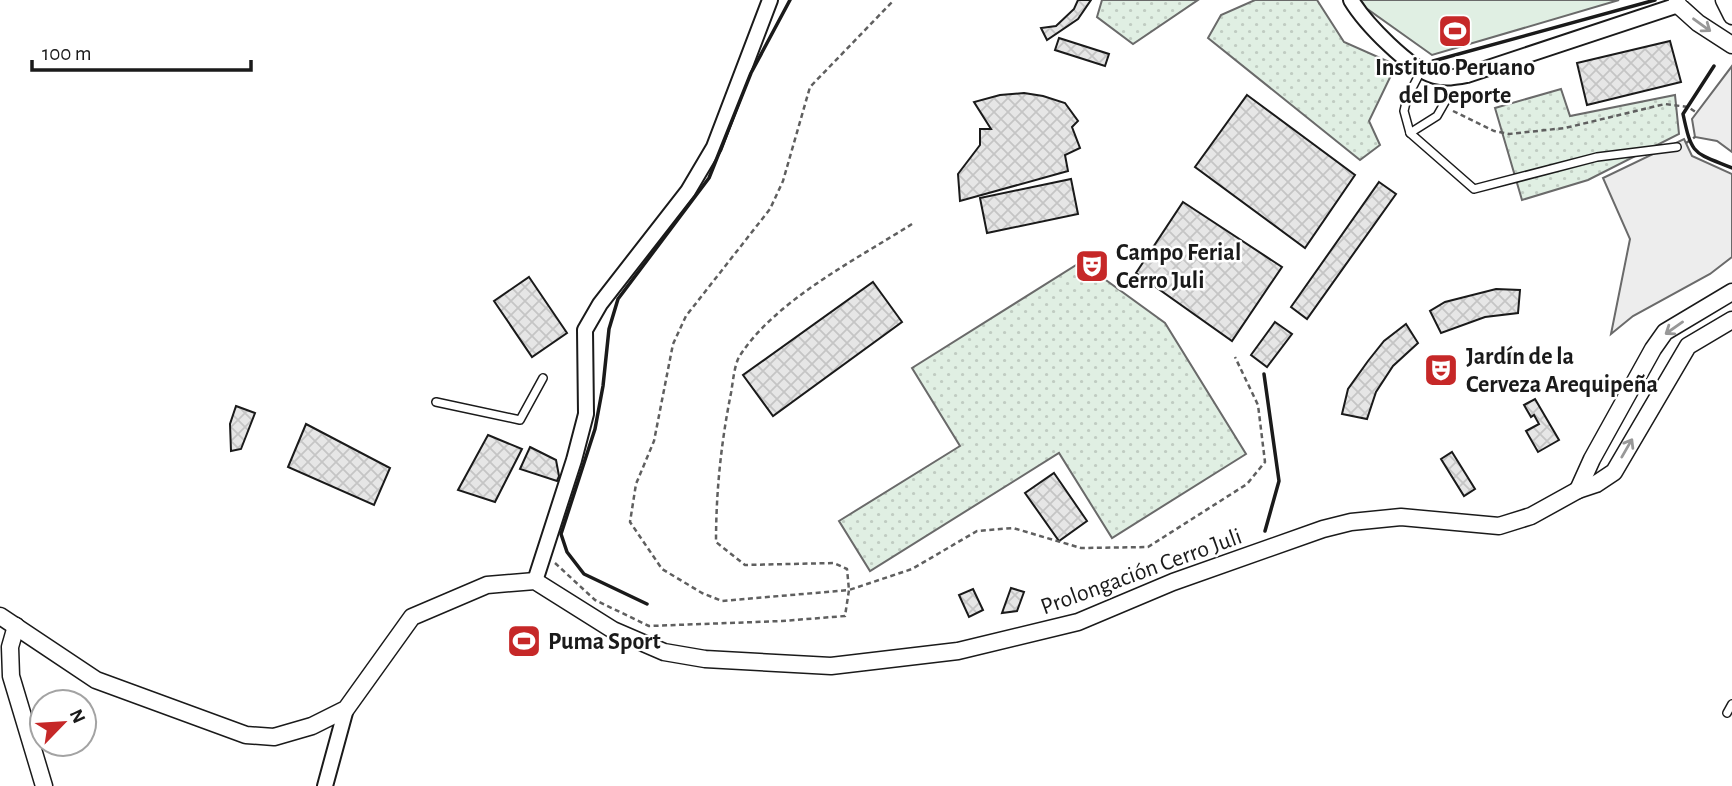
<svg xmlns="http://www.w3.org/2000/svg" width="1732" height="786" viewBox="0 0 1732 786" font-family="'Alegreya Sans',sans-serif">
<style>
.grass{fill:url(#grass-dots);stroke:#6a6a6a;stroke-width:2}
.pitch{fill:#e0efe3;stroke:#6a6a6a;stroke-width:2}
.parking{fill:#ededed;stroke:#6a6a6a;stroke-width:2}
.building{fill:url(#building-cross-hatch);stroke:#1a1a1a;stroke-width:2}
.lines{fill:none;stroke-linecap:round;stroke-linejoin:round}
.service-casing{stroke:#1a1a1a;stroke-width:10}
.minor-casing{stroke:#1a1a1a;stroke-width:18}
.tertiary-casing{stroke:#1a1a1a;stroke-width:19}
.path{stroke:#5f5f5f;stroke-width:2.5;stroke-dasharray:5 3.5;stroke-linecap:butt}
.service{stroke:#fff;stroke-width:7}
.minor{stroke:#fff;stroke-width:14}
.tertiary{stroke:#fff;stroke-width:16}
.wall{stroke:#1a1a1a;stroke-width:3.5}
.oneway{stroke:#989898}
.labels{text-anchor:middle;stroke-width:5;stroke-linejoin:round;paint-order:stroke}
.poi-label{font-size:24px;font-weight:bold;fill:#1a1a1a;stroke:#fff;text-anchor:start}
.street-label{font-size:24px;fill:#1a1a1a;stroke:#fff}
</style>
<defs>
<pattern id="grass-dots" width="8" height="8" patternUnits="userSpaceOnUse" patternTransform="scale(1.75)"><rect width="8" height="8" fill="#e0efe3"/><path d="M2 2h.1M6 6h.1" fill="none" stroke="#c0ccc2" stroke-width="1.8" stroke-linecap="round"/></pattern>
<pattern id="building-cross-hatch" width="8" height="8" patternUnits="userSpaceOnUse" patternTransform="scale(1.75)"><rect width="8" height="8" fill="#e6e6e6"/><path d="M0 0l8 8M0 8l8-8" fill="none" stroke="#c5c5c5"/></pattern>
</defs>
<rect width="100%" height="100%" fill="#fff"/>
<!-- grass -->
<g class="grass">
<polygon points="1102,0 1198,0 1133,44 1097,17"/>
<polygon points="1255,0 1317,0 1344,42 1396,65 1369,121 1380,145 1360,160 1208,38 1221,15"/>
<polygon points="1561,89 1570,116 1675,95 1679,134 1588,180 1522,200 1495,108"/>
<polygon points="1081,262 1165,323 1246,454 1112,538 1059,453 870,571 839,521 960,446 912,368"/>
</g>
<!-- pitch -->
<polygon class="pitch" points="1361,0 1619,0 1432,55 1366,8"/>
<!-- parking -->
<g class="parking">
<polygon points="1732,66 1732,152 1717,141 1695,137 1692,119"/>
<polygon points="1684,139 1692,156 1732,174 1732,257 1710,274 1633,316 1611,334 1630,239 1603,178"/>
</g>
<!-- building -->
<g class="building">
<polygon points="1078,0 1091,0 1078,19 1047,40 1041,28 1056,26 1074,9"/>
<polygon points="1059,38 1109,54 1105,66 1055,50"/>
<polygon points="1670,41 1681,82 1587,105 1577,63"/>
<polygon points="1024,93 1043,96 1065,103 1078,121 1072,127 1080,148 1065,155 1068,171 960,201 958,174 980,145 980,129 991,129 974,102 1000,95"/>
<polygon points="1247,95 1355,175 1305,248 1195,167"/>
<polygon points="1071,179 1078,214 987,233 980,198"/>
<polygon points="1379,182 1396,194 1307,319 1291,307"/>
<polygon points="1183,202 1282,267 1232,341 1136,273"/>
<polygon points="529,277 567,333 532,357 494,301"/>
<polygon points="873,282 902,322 773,416 743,375"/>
<polygon points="1496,289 1520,290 1518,313 1485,317 1441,333 1430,311 1445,302"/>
<polygon points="1275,322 1292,334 1267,367 1251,355"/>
<polygon points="1406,324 1418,343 1393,366 1376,392 1367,419 1342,414 1348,389 1368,361 1384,341"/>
<polygon points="1535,399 1559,440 1538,452 1526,431 1539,424 1534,415 1531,417 1524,405"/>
<polygon points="236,406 255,413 241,449 231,451 230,424"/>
<polygon points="306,424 390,468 374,505 288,467"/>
<polygon points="488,435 522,449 495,502 458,490"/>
<polygon points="530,447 556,460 559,476 557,481 520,469"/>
<polygon points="1452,452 1475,489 1464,496 1441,459"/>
<polygon points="1054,473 1087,521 1059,541 1025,493"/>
<polygon points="1011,588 1024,592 1017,611 1002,613"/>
<polygon points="973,589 983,610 969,617 959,595"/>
</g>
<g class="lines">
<!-- service casing -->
<g class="service-casing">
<g id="service">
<polyline points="1421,71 1407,98 1404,111 1410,133 1474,189 1597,157 1677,147"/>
<polyline points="1410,133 1437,116 1449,95"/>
<polyline points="436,402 520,420 543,378"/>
<polyline points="1727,713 1732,704"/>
</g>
</g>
<!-- minor casing -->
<g class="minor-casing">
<g id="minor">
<path d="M1351 0C1365 23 1409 69 1435 76 1446 79 1456 77 1467 75L1678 5"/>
<polyline points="535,581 574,460 586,414 585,330 600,304 688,191 714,147 770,0"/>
<polyline points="325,786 346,709"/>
</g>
</g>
<!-- tertiary casing -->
<g class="tertiary-casing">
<g id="tertiary">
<polyline points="1677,0 1678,5 1698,23 1732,45"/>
<polyline points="1724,0 1732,16"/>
<polyline points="1578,490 1592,459 1653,349 1665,332 1732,292"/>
<polyline points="0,616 96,680 246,735 274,737 312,726 346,709 412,617 487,585 535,581 613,630 664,652 705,659 831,666 958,651 1078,622 1173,582 1323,529 1351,522 1401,517 1499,526 1531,516 1578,490 1596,484 1614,472 1688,346 1732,320"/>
<polyline points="16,626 10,647 11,676 44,786"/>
</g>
</g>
<!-- path -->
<g class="path">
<polyline points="1453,111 1494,131 1509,134 1565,128 1665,104 1688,107 1697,113"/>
<polyline points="1686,143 1695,137"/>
<path d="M912 224C857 259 774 301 739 357 734 367 733 382 731 393 721 443 716 492 716 542L745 565 834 563 847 569 849 590 912 569 977 531 1013 528 1081 548 1148 547 1247 484 1265 462 1258 405 1235 357"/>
<polyline points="555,563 595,600 649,626 782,621 845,616 849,590 722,601 702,593 662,569 630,522 636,484 654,441 673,344 686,316 770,209 783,181 810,87 894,0"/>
</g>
<!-- service -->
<use href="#service" class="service"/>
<!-- minor -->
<use href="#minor" class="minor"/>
<!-- tertiary -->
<use href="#tertiary" class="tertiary"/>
<!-- wall -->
<g class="wall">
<polyline points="1433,61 1655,0"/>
<path d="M1714 66 1683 114C1692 156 1693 152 1732 168"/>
<polyline points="1264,374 1279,481 1265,531"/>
<polyline points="647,604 584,574 567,552 561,534 595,429 603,386 609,329 618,299 709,178 751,73 790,0"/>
</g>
</g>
<!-- one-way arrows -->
<defs><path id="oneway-shaft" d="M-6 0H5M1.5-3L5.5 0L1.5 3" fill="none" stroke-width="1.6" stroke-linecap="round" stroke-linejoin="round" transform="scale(1.75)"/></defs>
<g class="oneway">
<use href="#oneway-shaft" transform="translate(1702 25) rotate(36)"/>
<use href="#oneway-shaft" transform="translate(1674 328) rotate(145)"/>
<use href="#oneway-shaft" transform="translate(1627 448) rotate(-60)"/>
</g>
<!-- icons -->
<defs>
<g id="stadium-square" transform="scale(1.75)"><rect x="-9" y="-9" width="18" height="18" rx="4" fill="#c62828" stroke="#fff"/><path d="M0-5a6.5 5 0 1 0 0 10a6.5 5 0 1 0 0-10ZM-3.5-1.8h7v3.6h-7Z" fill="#fff"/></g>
<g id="theatre-square" transform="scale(1.75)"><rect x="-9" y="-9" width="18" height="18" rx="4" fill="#c62828" stroke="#fff"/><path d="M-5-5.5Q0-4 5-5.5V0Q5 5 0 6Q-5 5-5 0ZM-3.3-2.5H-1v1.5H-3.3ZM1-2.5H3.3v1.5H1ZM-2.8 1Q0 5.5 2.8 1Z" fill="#fff"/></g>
</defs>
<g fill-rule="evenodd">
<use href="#stadium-square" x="1455" y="31"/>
<use href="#theatre-square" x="1092" y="266"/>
<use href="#theatre-square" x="1441" y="370"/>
<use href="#stadium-square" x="524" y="641"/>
</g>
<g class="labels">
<!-- poi labels -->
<g class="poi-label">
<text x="1455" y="75" text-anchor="middle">Instituo Peruano<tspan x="1455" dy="28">del Deporte</tspan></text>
<text x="1116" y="260">Campo Ferial<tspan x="1116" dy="28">Cerro Juli</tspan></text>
<text x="1466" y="364">Jardín de la<tspan x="1466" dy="28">Cerveza Arequipeña</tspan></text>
<text x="548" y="649">Puma Sport</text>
</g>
<!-- street labels -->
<g class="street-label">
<text transform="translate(1141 571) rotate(-20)" y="8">Prolongación Cerro Juli</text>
</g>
</g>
<!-- north arrow -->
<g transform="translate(63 723) rotate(65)"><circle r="33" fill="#ffffff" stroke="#a3a3a3" stroke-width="2"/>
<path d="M0-5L12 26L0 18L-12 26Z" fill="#c62828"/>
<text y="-10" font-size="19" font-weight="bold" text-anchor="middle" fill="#1a1a1a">N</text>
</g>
<!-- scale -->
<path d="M32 60v10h219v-10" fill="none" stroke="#1a1a1a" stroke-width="3.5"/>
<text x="42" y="60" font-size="21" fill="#1a1a1a" stroke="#ffffff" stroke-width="5" paint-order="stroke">100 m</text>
</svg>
